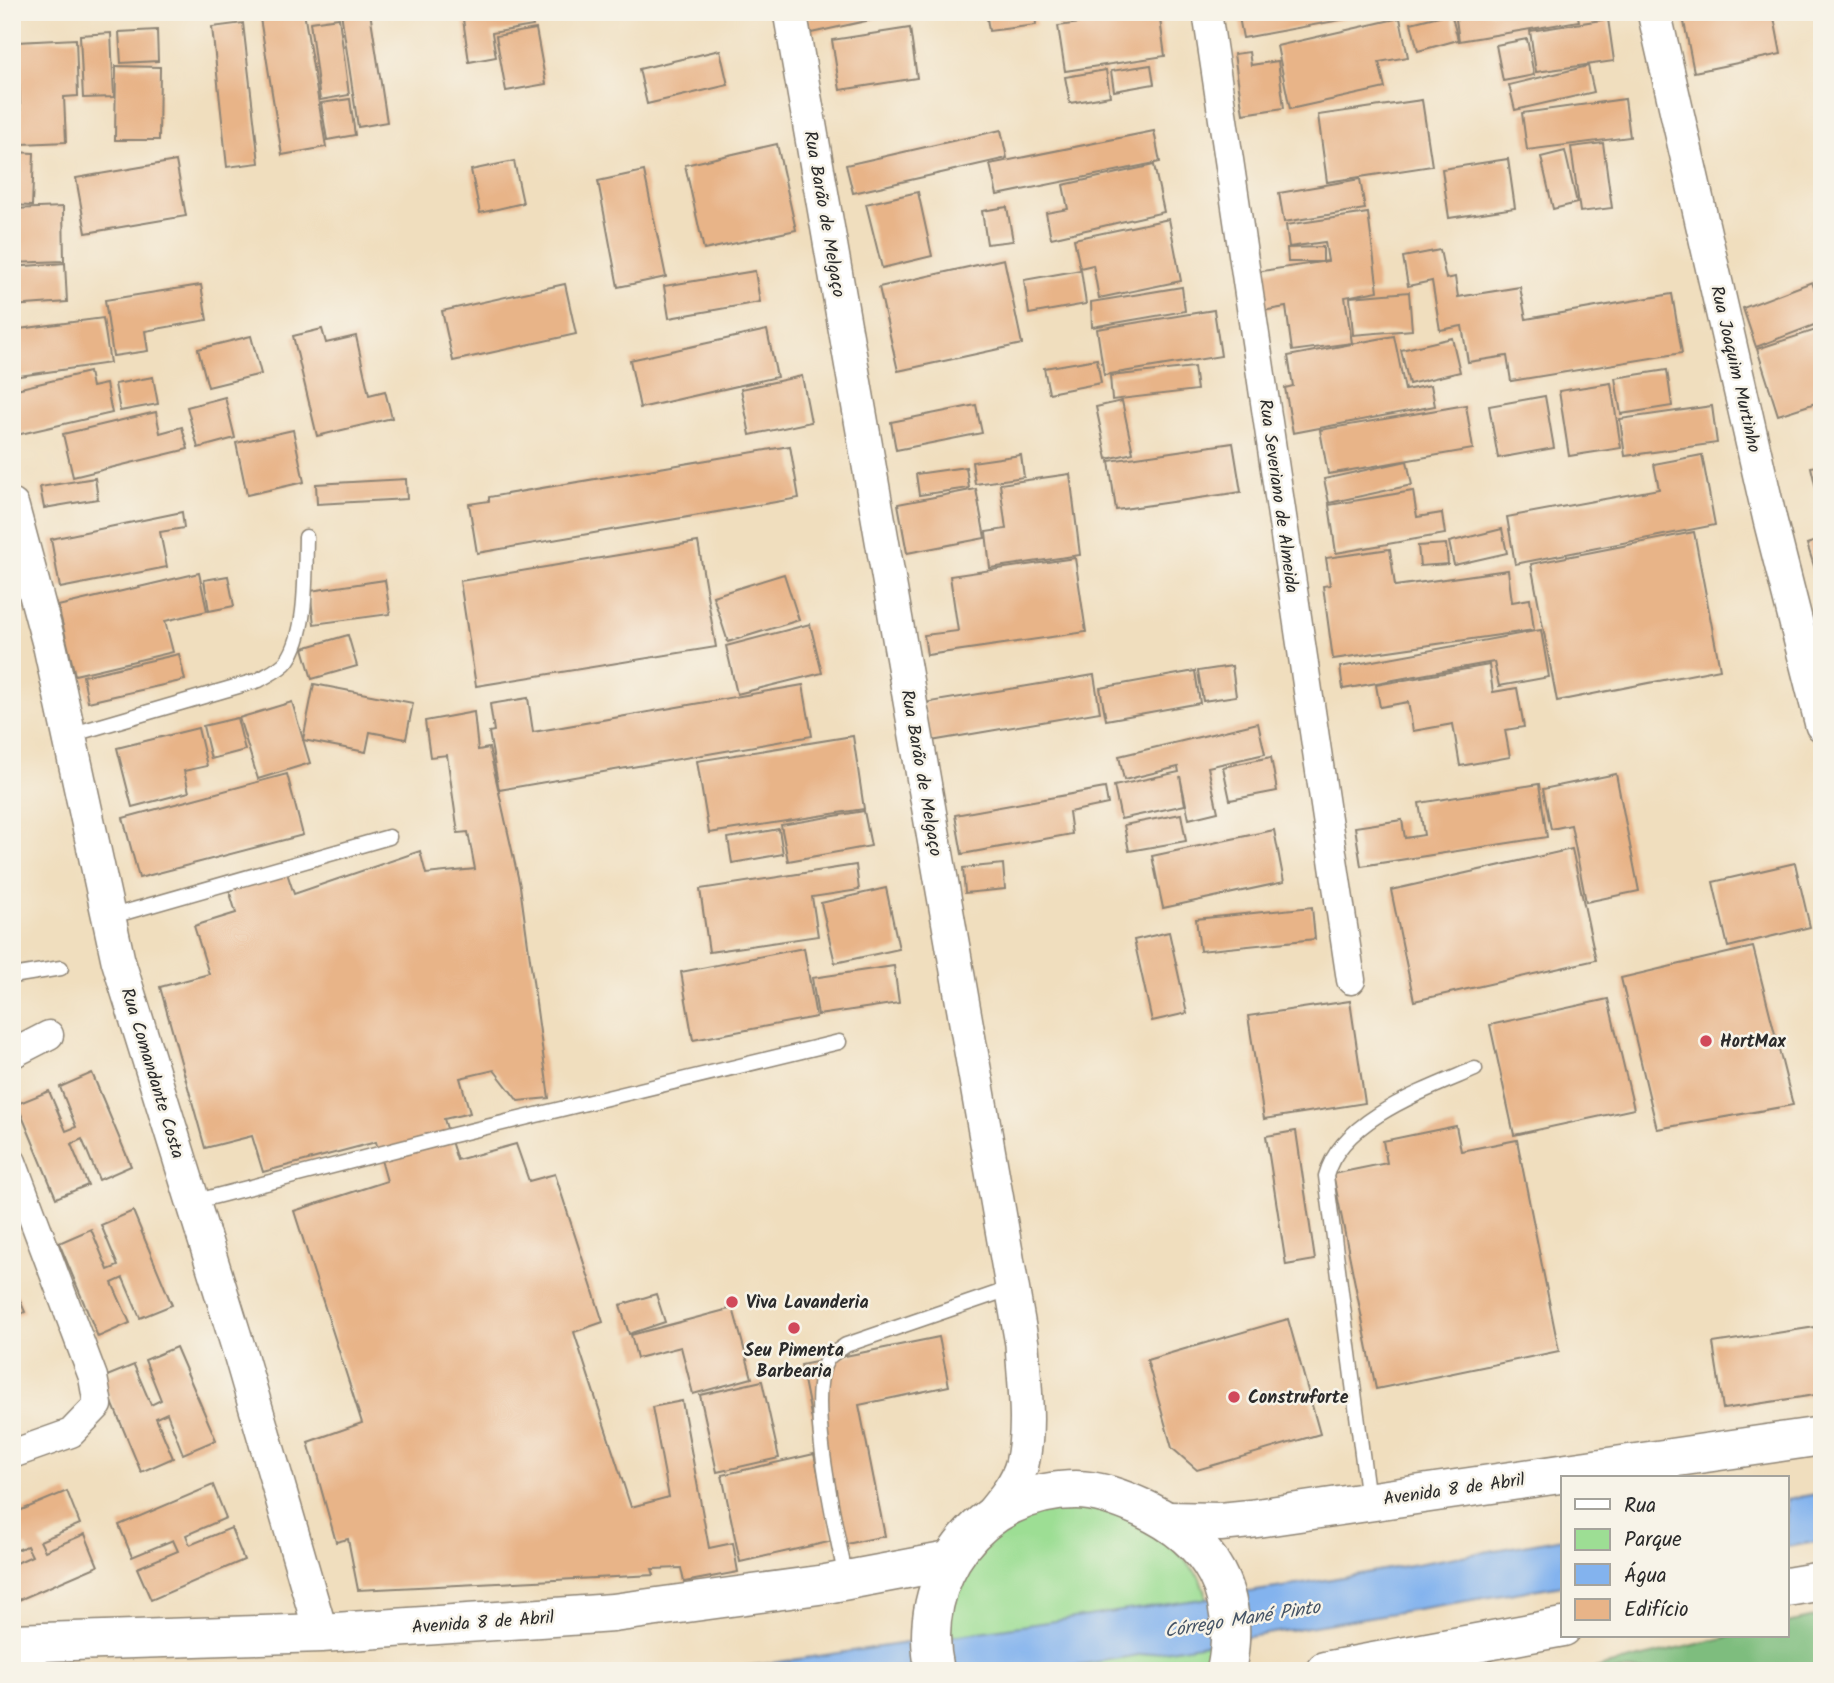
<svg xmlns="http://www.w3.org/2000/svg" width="1834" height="1683" viewBox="0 0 1834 1683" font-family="Kalam,sans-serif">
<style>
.green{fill:#9dde94;stroke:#648460;stroke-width:2}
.forest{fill:#7ebd7e;stroke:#547454;stroke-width:2}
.water{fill:#83b3ee;stroke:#576f8c;stroke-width:2}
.building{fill:#e8b488}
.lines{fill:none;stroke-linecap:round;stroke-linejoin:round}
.service-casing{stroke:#8e8474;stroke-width:17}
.minor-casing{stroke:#8e8474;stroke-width:31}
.tertiary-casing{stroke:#8e8474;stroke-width:36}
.secondary-casing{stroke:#8e8474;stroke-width:41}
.service{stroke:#fff;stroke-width:14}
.minor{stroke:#fff;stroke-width:28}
.tertiary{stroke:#fff;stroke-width:33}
.secondary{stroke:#fff;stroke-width:38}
.poi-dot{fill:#d1495b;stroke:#f7f3e8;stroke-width:2.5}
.labels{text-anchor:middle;stroke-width:5;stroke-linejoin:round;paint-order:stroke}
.street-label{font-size:18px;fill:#2b2b2b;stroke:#f7f3e8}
.poi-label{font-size:18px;font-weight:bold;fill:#2b2b2b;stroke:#f7f3e8;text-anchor:start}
.water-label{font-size:19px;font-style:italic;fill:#455466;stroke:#f7f3e8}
</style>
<rect width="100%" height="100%" fill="#f7f3e8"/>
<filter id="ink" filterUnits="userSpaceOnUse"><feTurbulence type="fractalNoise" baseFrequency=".0143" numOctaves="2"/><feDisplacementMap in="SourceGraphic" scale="14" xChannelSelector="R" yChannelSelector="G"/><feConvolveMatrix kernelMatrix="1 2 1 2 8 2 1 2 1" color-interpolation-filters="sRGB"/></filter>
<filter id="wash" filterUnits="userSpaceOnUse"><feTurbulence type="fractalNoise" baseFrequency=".00686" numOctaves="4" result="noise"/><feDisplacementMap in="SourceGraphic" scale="28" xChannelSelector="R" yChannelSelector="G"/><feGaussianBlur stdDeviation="1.57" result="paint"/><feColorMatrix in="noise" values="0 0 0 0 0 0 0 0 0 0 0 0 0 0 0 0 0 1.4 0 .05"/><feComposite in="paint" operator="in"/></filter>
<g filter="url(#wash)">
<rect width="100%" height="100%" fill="#f0debe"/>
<!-- green -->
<path class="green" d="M1098 1505 1157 1528 1199 1576 1209 1606 1213 1638 1208 1671H953C951 1653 948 1634 949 1617 951 1573 993 1526 1033 1512 1052 1506 1078 1507 1098 1505Z"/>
<!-- forest -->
<polygon class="forest" points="1822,1615 1822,1671 1584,1671 1732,1636 1787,1636 1787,1623"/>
<!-- water -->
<g class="water">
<polygon points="1822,1493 1822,1541 1787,1547 1787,1499"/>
<polygon points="1563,1538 1563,1585 1042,1671 717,1671 1303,1584"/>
</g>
<g id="blocks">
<!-- building -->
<g class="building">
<polygon points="259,12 304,12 326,147 282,155"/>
<polygon points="341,12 370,12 387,122 358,127"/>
<polygon points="462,12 531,12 533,26 492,33 496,57 469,62"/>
<polygon points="806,12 903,12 903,13 811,33"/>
<polygon points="986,12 1035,12 1036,25 989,31"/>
<polygon points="1062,12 1116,12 1117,14 1063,21"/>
<polygon points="1159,12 1165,56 1065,71 1058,26"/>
<polygon points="1238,12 1356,12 1357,17 1243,38"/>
<polygon points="1455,12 1577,12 1579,21 1459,41"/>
<polygon points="1682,12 1773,12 1781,54 1694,72"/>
<polygon points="1451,13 1458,40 1418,51 1411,23"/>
<polygon points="339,18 349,95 320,100 310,22"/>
<polygon points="1400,18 1408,57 1379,62 1385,88 1290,109 1277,46"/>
<polygon points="1608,19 1614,61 1536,72 1530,31"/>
<polygon points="243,23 259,163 227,167 212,27"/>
<polygon points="910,28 917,78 840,90 832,40"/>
<polygon points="536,29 546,84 506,91 496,36"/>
<polygon points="157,30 158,61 121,63 119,32"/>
<polygon points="111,33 114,97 83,98 80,35"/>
<polygon points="76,39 78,96 64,97 66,142 22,144 17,42"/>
<polygon points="1527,39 1534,75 1503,81 1496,45"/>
<polygon points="720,50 728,85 647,104 639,69"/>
<polygon points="1249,52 1251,65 1278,61 1284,108 1243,114 1234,54"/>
<polygon points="1151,65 1154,84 1114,91 1111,71"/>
<polygon points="116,66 160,67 159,140 115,140"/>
<polygon points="1588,66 1594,92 1515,110 1509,85"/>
<polygon points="1106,70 1110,96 1070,103 1065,77"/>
<polygon points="350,99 355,135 327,140 321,103"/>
<polygon points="1625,99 1630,137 1527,150 1522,113"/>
<polygon points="1422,100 1432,166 1327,182 1318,115"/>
<polygon points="1001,130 1007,158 853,193 846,165"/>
<polygon points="1154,131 1160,162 997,195 990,164"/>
<polygon points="1603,143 1612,208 1580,212 1571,147"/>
<polygon points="777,144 796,230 704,250 685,165"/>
<polygon points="1565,151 1577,203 1553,209 1541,157"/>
<polygon points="12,152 34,153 32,206 12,205"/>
<polygon points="1508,159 1515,208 1449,218 1442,169"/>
<polygon points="176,161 186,216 86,233 76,178"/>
<polygon points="514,161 523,203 480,213 471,170"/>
<polygon points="1154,165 1164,212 1051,238 1046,213 1068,209 1063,185"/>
<polygon points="644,171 666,277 618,287 598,181"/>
<polygon points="1360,179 1365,209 1284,222 1279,193"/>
<polygon points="918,192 932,256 882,268 866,204"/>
<polygon points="63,207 64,261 12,263 12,209"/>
<polygon points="1007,207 1013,241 987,244 982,211"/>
<polygon points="1368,213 1378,291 1345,297 1352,343 1292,351 1286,307 1262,311 1256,272 1328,261 1325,242 1289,247 1286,225"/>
<polygon points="1169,219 1181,281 1099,298 1093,265 1080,268 1074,239"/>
<polygon points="1323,247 1323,262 1288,262 1287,248"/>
<polygon points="1440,250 1446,279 1455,277 1458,297 1520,287 1526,319 1672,294 1682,353 1511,381 1507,356 1468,362 1462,326 1440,330 1432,281 1408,286 1403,257"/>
<polygon points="1004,259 1022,344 898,371 879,287"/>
<polygon points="65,263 67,302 12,306 12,267"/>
<polygon points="1081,270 1086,304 1029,314 1024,280"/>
<polygon points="755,271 760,302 669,318 664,286"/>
<polygon points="1812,282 1822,310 1822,322 1756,347 1743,308"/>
<polygon points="565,284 576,334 453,361 442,311"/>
<polygon points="201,285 207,320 145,331 148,351 113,356 105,300"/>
<polygon points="1182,287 1185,311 1092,327 1091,302"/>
<polygon points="1409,292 1412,330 1353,335 1350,297"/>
<polygon points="1214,310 1221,356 1104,375 1097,329"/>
<polygon points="103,318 110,363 12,377 12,330"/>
<polygon points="1822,328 1822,401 1778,415 1757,349"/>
<polygon points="322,329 326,343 356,336 369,395 385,391 392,418 317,436 293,336"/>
<polygon points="767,330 777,377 640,408 630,360"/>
<polygon points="251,336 261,374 208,387 198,349"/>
<polygon points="1394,336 1405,390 1431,385 1435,406 1293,433 1285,388 1293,386 1288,356"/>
<polygon points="1452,338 1460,372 1409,384 1401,350"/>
<polygon points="1097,359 1101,383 1049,393 1044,368"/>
<polygon points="1194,367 1197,390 1112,400 1110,376"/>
<polygon points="1667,370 1672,406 1621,414 1615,378"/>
<polygon points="89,372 92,387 106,384 112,413 12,436 12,390"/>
<polygon points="802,376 811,422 750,435 741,389"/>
<polygon points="153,377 158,404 120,411 115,384"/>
<polygon points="1611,383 1621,448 1569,456 1559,391"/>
<polygon points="1545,396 1554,448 1498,458 1489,406"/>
<polygon points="225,397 235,438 198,448 187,407"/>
<polygon points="1122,401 1133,453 1107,459 1096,407"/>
<polygon points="976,405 982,433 896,450 891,422"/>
<polygon points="1466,405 1473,449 1328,474 1320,430"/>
<polygon points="1712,406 1717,443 1625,456 1620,419"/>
<polygon points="156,412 160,433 182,427 188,449 73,477 63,434"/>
<polygon points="293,430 304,482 247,495 236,443"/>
<polygon points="1233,443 1241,492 1116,510 1109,461"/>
<polygon points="790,446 799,498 477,553 469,504 489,501 489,497"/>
<polygon points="1021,455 1024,477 975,484 972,462"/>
<polygon points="1702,455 1715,525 1515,564 1507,517 1659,489 1654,464"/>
<polygon points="1407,461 1412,485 1329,503 1324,479"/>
<polygon points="1822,465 1822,510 1821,510 1811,467"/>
<polygon points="966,467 969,488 919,495 916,474"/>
<polygon points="1070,474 1080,555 990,568 986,532 1006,529 1000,484"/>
<polygon points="95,478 98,499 44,508 40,487"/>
<polygon points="406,479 407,499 317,504 316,484"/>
<polygon points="976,489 985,538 907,553 898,504"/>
<polygon points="1413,491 1417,517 1442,513 1445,534 1336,553 1329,505"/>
<polygon points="182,512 184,528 160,532 167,567 60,588 51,539"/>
<polygon points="1502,529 1507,553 1454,565 1449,542"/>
<polygon points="1694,532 1720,669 1557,701 1531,564"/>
<polygon points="1822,539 1822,588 1821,588 1807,544"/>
<polygon points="698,542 716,647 476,686 460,581"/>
<polygon points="1446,544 1448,564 1420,566 1418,546"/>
<polygon points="1390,549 1395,586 1508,570 1512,602 1530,599 1534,630 1333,659 1323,586 1330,585 1326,558"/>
<polygon points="1075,558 1086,632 927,655 924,635 958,631 950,576"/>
<polygon points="199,573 207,611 165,621 173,652 75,675 58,606"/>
<polygon points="784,574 799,620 728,642 713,596"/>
<polygon points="228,576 234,606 209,611 204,580"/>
<polygon points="385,580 390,614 314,624 310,591"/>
<polygon points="810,624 822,673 737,694 726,646"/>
<polygon points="1541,630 1549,677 1499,686 1494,662 1343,689 1340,667"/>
<polygon points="348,635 357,666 312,679 303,648"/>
<polygon points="179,654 185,680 88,702 83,676"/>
<polygon points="1489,665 1493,692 1517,688 1524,727 1505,730 1510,757 1460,766 1453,724 1413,731 1408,702 1380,707 1376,685"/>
<polygon points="1232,666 1236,696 1203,701 1198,671"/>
<polygon points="1195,671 1200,703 1106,720 1100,688"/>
<polygon points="1094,675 1100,712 931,741 924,703"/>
<polygon points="314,684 413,703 406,739 370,732 366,752 303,740"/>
<polygon points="803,685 812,736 499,790 489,732 494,731 490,704 528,698 533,732"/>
<polygon points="292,702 310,763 258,779 239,718"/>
<polygon points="474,712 478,750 489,748 520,886 549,1098 518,1101 494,1070 460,1078 470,1113 444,1119 457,1160 516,1144 529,1181 555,1174 603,1322 574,1332 631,1507 669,1497 652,1407 682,1401 709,1548 733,1543 738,1572 684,1582 681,1568 652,1569 654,1575 358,1590 348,1539 336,1542 308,1442 362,1423 294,1211 387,1181 376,1142 263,1172 252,1136 205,1148 160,987 209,974 194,926 236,913 229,890 287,873 294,894 420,851 426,874 475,869 468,832 458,833 447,755 430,757 425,721"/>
<polygon points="237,718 245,750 211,759 203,726"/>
<polygon points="1258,723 1265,754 1208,767 1218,812 1189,819 1180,776 1185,805 1121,819 1114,786 1179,772 1178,767 1124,780 1119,756"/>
<polygon points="198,728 207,766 184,771 189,792 132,807 117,748"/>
<polygon points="853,736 864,809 709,833 697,761"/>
<polygon points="1271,757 1277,791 1230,800 1223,767"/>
<polygon points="287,774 303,835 139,878 123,818"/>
<polygon points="1616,774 1639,891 1586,902 1571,825 1551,829 1543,789"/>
<polygon points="1539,784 1547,837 1361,866 1355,827 1402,820 1405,838 1424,835 1419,803"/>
<polygon points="1105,788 1108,804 1069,812 1072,834 962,854 955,815"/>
<polygon points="864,811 871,846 788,861 781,825"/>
<polygon points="1181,814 1186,841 1129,851 1124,825"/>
<polygon points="779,829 783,854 732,863 728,838"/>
<polygon points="1274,830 1284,882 1163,908 1152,856"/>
<polygon points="1572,849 1596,960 1414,1001 1391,890"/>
<polygon points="1795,863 1810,927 1728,947 1713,882"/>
<polygon points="1003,864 1005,889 965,893 963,868"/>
<polygon points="856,865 859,890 812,897 818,936 709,952 700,889"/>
<polygon points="886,888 899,949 835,963 821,903"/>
<polygon points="1312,907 1315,939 1200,951 1196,919"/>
<polygon points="1169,932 1187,1013 1152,1021 1134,940"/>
<polygon points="1753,947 1793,1105 1657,1129 1621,978"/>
<polygon points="804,948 816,1017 693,1040 681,972"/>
<polygon points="894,966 899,1003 818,1015 812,978"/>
<polygon points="1608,999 1634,1109 1514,1135 1490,1025"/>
<polygon points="1350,1001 1365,1103 1264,1119 1248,1016"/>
<polygon points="92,1073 131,1166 99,1180 82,1139 71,1144 88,1185 56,1198 17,1104 49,1091 66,1131 76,1127 60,1087"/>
<polygon points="1456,1126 1461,1151 1517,1140 1559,1351 1376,1389 1333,1174 1387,1163 1383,1141"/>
<polygon points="1296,1131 1315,1260 1286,1265 1266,1136"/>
<polygon points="133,1211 172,1305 140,1318 123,1278 112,1283 130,1323 98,1337 59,1243 91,1229 108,1270 118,1266 101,1225"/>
<polygon points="12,1282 25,1312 12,1318"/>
<polygon points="656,1294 665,1322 629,1334 620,1305"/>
<polygon points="733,1308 752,1378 693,1394 681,1347 637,1358 631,1335"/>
<polygon points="1288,1319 1320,1434 1197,1470 1172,1448 1147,1360"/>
<polygon points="1822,1326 1822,1394 1723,1409 1713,1343"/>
<polygon points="939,1337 949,1386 859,1405 885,1536 837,1546 801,1365"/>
<polygon points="176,1347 216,1440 183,1454 167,1413 156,1418 173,1458 141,1472 102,1378 134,1365 151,1405 161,1400 145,1360"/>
<polygon points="762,1381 779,1458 717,1472 700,1395"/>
<polygon points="814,1454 833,1541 740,1562 722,1475"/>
<polygon points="213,1485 226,1518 186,1535 190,1545 231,1528 244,1560 151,1600 137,1568 178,1551 173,1540 132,1557 119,1525"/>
<polygon points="67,1491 80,1524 40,1541 45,1551 85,1534 98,1566 12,1603 12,1565 32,1556 27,1546 12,1552 12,1514"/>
</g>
</g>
</g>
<g filter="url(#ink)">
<use href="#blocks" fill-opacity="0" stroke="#8e8474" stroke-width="2"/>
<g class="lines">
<!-- service casing -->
<g class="service-casing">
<g id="service">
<path d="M70 735 259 680C267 675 281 669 287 661 308 632 305 572 306 537"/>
<polyline points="109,917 389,837"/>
<polyline points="12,976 61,968"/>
<polyline points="193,1202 453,1135 839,1042"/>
<path d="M1368 1500 1326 1176C1341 1119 1426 1090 1475 1069"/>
<path d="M846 1579C838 1537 802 1390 829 1357 833 1353 841 1349 846 1345L1012 1288"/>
</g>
</g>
<!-- minor casing -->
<g class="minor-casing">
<g id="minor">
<polyline points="1207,12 1351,980"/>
<polyline points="12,1054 49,1035"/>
<polyline points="12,1162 93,1377 98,1405 71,1433 12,1454"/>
</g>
</g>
<!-- tertiary casing -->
<g class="tertiary-casing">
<g id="tertiary">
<path d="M790 12 1022 1344C1024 1382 1031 1426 1022 1464 1017 1484 1000 1503 987 1519"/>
<polyline points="1654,12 1770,520 1822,725"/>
<polyline points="12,506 50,647 118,960 239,1350 321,1633"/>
</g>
</g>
<!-- secondary casing -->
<g class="secondary-casing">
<g id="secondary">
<polyline points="1168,1521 1220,1522 1250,1519 1822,1436"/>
<polyline points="1787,1587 1822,1581"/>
<polyline points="12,1643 321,1633 613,1613 826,1584 949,1561"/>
<path d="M935 1671C914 1579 979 1490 1076 1490 1099 1490 1122 1499 1142 1508 1212 1540 1242 1594 1226 1671"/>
<polyline points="1325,1671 1563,1627"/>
</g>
</g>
<!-- service -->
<use href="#service" class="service"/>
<!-- minor -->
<use href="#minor" class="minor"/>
<!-- tertiary -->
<use href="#tertiary" class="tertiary"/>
<!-- secondary -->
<use href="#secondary" class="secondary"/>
</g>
</g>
<!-- markers -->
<g class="poi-dot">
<circle cx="1706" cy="1041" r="7"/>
<circle cx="732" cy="1302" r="7"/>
<circle cx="794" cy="1328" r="7"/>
<circle cx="1234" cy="1397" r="7"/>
</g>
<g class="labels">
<!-- street labels -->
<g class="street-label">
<text transform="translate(825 214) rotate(80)" y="6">Rua Barão de Melgaço</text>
<text transform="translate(1736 369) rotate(77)" y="6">Rua Joaquim Murtinho</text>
<text transform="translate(1279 496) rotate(82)" y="6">Rua Severiano de Almeida</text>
<text transform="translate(922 773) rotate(80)" y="6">Rua Barão de Melgaço</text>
<text transform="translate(153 1073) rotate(73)" y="6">Rua Comandante Costa</text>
<text transform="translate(1454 1489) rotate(-8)" y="6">Avenida 8 de Abril</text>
<text transform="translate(483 1622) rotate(-4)" y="6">Avenida 8 de Abril</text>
</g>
<!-- poi labels -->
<g class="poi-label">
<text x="1720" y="1047">HortMax</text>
<text x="746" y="1308">Viva Lavanderia</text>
<text x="794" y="1356" text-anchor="middle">Seu Pimenta<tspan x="794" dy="21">Barbearia</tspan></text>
<text x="1248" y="1403">Construforte</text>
</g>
<!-- water labels -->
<g class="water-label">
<text transform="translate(1242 1618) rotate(-9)" y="7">Córrego Mané Pinto</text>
</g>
</g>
<!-- margin -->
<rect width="1834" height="1683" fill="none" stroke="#f7f3e8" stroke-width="42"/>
<!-- legend -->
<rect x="1561" y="1476" width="228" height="161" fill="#f7f3e8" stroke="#a5a39c" stroke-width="2"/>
<rect x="1575" y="1499" width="35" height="10" fill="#ffffff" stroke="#a5a39c" stroke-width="2"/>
<text x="1624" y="1512" font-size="21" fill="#2b2b2b">Rua</text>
<rect x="1575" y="1529" width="35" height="21" fill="#9dde94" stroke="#a5a39c" stroke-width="2"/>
<text x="1624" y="1546" font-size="21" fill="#2b2b2b">Parque</text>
<rect x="1575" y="1564" width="35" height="21" fill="#83b3ee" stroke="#a5a39c" stroke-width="2"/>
<text x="1624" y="1582" font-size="21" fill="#2b2b2b">Água</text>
<rect x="1575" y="1599" width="35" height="21" fill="#e8b488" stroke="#a5a39c" stroke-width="2"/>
<text x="1624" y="1616" font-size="21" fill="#2b2b2b">Edifício</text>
</svg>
